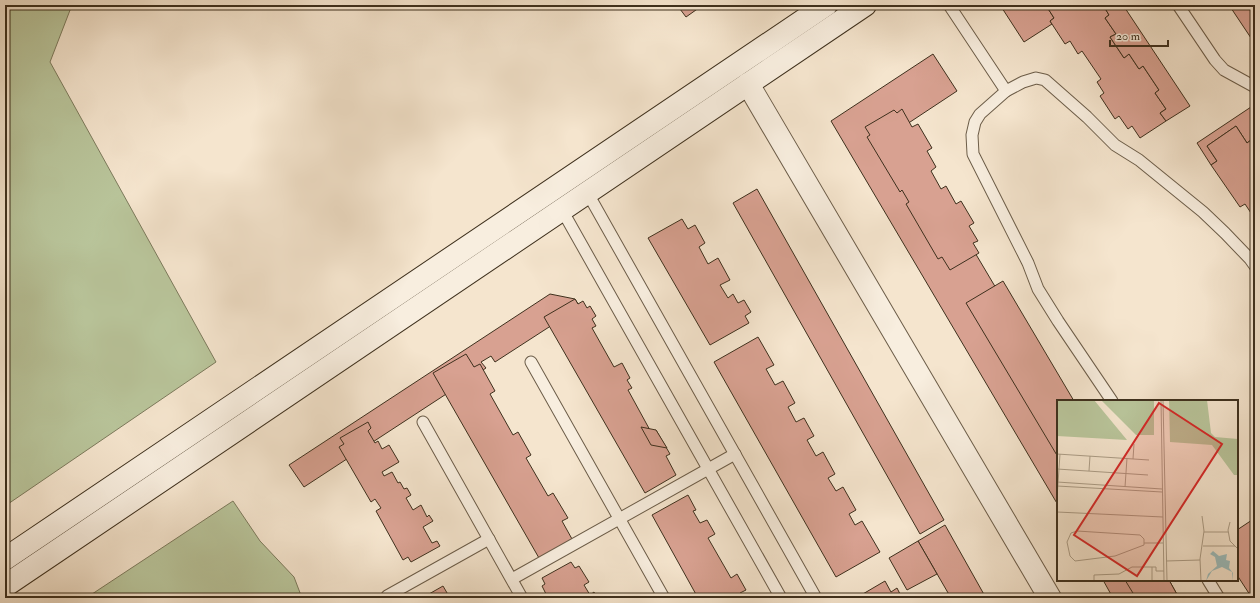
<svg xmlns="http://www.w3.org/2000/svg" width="1260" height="603" viewBox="0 0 1260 603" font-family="'IM FELL Double Pica',serif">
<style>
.green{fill:#b9c59b;stroke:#7c7a5c}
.building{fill:#d8a191;stroke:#3e301d}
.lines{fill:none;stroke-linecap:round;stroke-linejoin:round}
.lane-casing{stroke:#6c5d49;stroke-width:13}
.street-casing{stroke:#6c5d49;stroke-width:24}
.secondary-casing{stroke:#3e301d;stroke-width:24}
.lane{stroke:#f8eedf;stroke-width:11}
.street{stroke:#f8eedf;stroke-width:22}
.secondary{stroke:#f8eedf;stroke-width:22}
.inset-road{fill:none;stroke:#ac9d87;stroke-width:1}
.view{fill:#d62828;fill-opacity:0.15;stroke:#d62828;stroke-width:2}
.inset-edge{fill:none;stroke:#3e301d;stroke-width:2}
</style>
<rect width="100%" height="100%" fill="#f5e5ce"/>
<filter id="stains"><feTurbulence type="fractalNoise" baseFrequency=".005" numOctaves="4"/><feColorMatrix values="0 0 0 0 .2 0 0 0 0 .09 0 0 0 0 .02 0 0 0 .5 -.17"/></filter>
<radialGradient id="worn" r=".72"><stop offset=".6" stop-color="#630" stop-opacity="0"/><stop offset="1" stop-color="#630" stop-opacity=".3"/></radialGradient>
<!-- green -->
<g class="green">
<polygon points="5,5 72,5 50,62 216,362 5,506"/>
<polygon points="233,501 260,541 294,577 302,598 86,598"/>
</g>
<!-- building -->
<g class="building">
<polygon points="677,5 703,5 686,17"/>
<polygon points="1006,5 1049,5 1047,7 1054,18 1050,21 1052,24 1024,42 1002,8"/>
<polygon points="1049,5 1103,5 1109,15 1105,18 1116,34 1110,37 1124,58 1129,54 1139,69 1143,66 1159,90 1155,93 1166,109 1160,113 1166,121 1140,138 1132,126 1128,129 1119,116 1115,119 1100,96 1104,93 1097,82 1101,79 1082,51 1078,54 1070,41 1065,44 1050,21 1054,18 1047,7"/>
<polygon points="1103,5 1123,5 1190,106 1166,121 1160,113 1166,109 1155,93 1159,90 1143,66 1139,69 1129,54 1124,58 1110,37 1116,34 1105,18 1109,15"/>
<polygon points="1229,5 1255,5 1255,44"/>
<polygon points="933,54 957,91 901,128 1063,401 1058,401 1058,505 831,121"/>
<polygon points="1251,107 1255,114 1255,142 1253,143 1251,140 1247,143 1236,126 1207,146 1217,161 1211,165 1197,143"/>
<polygon points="902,109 912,127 918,124 932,148 927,151 936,167 931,171 941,189 946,186 956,204 961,201 974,223 969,226 978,241 973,243 979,253 950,270 942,257 938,259 906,204 909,202 902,190 900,192 867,137 870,135 865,127 894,110 897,113"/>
<polygon points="1236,126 1247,143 1251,140 1253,143 1255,142 1255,215 1253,216 1245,204 1240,207 1211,165 1217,161 1207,146"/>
<polygon points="757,189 944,520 920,534 733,203"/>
<polygon points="682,219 688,229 695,225 705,243 699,247 708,264 718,258 730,280 720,285 728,298 733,294 738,303 744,300 751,312 745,316 749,323 710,345 648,238"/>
<polygon points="1003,281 1074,401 1058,401 1058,457 966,303"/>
<polygon points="550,294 575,299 580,307 495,362 491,356 481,362 486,368 304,487 289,465"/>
<polygon points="575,299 578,304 583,301 587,308 590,306 596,316 592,319 596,326 592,328 614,367 622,363 630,378 627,380 632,388 628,390 651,432 656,430 670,454 666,456 676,475 645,493 544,317"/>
<polygon points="758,337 774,365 766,369 775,385 783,381 795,403 788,407 796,422 804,418 814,436 807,440 816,456 823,452 835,474 828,478 836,491 843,487 856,510 849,514 855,525 862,521 880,552 836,577 714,362"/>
<polygon points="466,354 474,367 480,364 495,391 490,394 513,435 518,432 531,455 526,458 548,496 553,493 568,518 562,521 572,539 539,558 433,373"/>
<polygon points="368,422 371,428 368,431 375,443 378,441 382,449 389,445 399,462 382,472 384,476 392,472 398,483 400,482 404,489 407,488 411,495 406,498 413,510 421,505 427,517 429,515 433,521 423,527 432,543 437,541 440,546 411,562 408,557 403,560 376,511 381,508 375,499 371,502 339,447 344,444 340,438"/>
<polygon points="641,427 656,430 667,448 651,445"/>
<polygon points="688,495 696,510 693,511 700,523 707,520 715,534 708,538 731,578 737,574 746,590 740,593 742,598 698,598 652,515"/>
<polygon points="1255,518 1255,598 1252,598 1237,575 1237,530"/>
<polygon points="945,525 986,598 951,598 918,541"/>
<polygon points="918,541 937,574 907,590 889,558"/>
<polygon points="571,562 575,568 579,566 589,582 584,585 590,595 594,592 597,598 548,598 542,586 545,584 542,578"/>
<polygon points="1103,580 1169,580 1179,598 1113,598"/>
<polygon points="1125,580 1169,580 1179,598 1136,598"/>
<polygon points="885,581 891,592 897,588 902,598 856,598"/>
<polygon points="443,586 450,598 422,598"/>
</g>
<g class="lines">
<!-- lane casing -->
<g class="lane-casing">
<g id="lane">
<polyline points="949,5 1006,91"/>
<polyline points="1178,5 1215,60 1224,70 1255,87"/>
<polyline points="587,192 816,598"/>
<polyline points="562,210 781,598"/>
<polyline points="531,362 664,598"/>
<polyline points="1112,401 1058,321 1038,289 1028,263 973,154 972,135 975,122 980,114 1006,91 1023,82 1036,78 1045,80 1087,117 1115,145 1139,160 1203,212 1225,233 1250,259 1255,266"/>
<polyline points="423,422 522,598"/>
<polyline points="512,579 735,454"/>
<polyline points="1208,580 1219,598"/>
<polyline points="387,596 489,539"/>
</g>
</g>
<!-- street casing -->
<g class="street-casing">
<polyline id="street" points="748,84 1050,598"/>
</g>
<!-- secondary casing -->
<g class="secondary-casing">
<g id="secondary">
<polyline points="5,559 826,5"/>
<polyline points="5,586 865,5"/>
</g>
</g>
<!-- lane -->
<use href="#lane" class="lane"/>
<!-- street -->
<use href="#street" class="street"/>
<!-- secondary -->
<use href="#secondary" class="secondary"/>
</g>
<!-- overview -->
<g transform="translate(1057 400)">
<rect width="181" height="181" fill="#f5e5ce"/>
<path d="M0 0H37L70 40 0 36ZM44 0H97V35H79ZM112 0H150L154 33 158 37 181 39V75H177L155 45 113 42Z" fill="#b9c59b"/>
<path d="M156 151 162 156 170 154 169 160 173 161 172 168 176 173V181L175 172 165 167 155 171 149 181 151 174 160 166 158 157 153 154Z" fill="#9dbebe"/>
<path class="inset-road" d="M104 0 107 181M106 0 110 181M0 54 92 60M76 59 77 44M0 69 91 75M32 71 33 56M0 82 105 89M0 86 105 92M68 87 70 58M0 98 3 54M0 112 106 117M173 122 171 130 173 141 181 149M20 131 83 135 87 139V145L58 156 18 161 13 156 10 142 14 133ZM147 132H171M87 143H106M146 146H178M109 161 143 160M95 167V181M37 181V175L62 174 75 167H99V171H107M144 181 143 159 147 131 145 116"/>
<path class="view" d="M102 3 165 44 80 176 17 135Z"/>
<rect width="181" height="181" class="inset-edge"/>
</g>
<!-- margin -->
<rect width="1260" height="603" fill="none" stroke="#f5e5ce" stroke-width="20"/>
<rect x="6" y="6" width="1248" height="591" fill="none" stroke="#3e301d" stroke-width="2"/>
<rect x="10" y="10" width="1240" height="583" fill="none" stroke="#3e301d"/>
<!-- scale -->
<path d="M1110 40v6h58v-6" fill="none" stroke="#3e301d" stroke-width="2"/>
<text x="1116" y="40" font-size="12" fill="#3e301d" stroke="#f8eedf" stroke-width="3" paint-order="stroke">20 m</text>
<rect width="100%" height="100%" filter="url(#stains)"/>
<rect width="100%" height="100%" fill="url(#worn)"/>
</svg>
